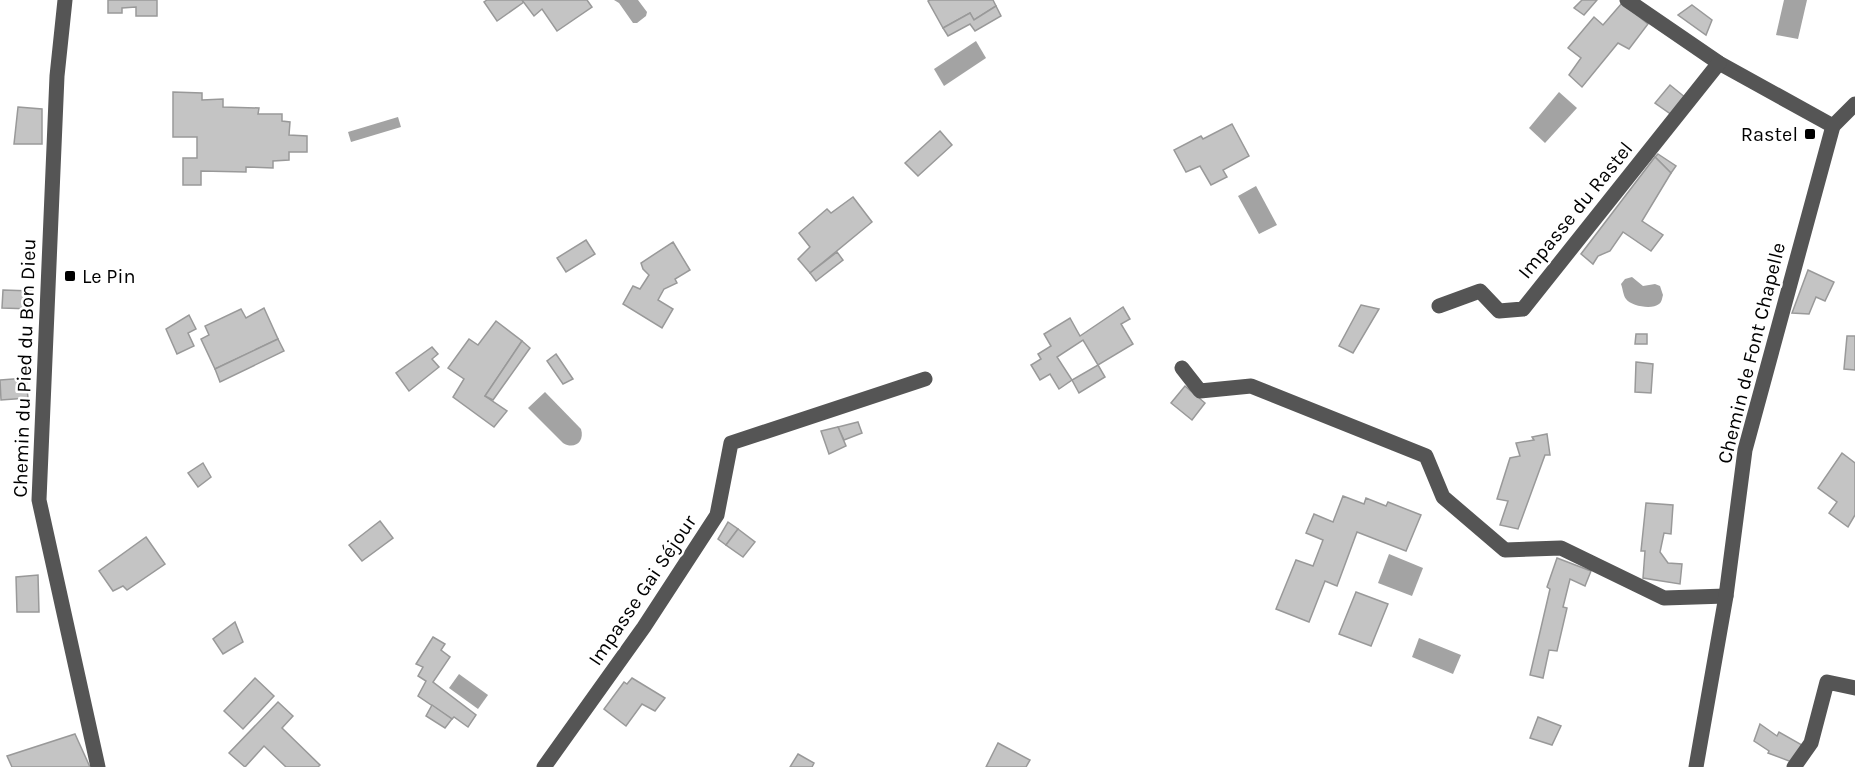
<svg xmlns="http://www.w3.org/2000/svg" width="1855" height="767" viewBox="0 0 1855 767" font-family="Karla,sans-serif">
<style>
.water{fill:#a3a3a3}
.building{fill:#c4c4c4;stroke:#999;stroke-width:1.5}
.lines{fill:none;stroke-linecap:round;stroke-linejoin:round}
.minor{stroke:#555;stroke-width:15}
.poi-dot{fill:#000;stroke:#fff;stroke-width:2}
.labels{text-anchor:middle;stroke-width:5;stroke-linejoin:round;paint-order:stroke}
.poi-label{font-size:20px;fill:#000;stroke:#fff;text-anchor:end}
.street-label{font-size:20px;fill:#000;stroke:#fff}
</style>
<rect width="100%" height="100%" fill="#fff"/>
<!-- water -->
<g class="water">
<polygon points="614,0 638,0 647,12 646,16 637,23 633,23 619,3"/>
<polygon points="1784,0 1807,0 1798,39 1776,35"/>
<polygon points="976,41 986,58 944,86 934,69"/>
<polygon points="1559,92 1577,108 1545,143 1529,128"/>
<polygon points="398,117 401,127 351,142 348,132"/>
<polygon points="1256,186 1277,225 1259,234 1238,196"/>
<path d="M1632 277 1643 286 1655 284 1660 286 1663 295C1662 298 1662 302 1659 304 1652 310 1631 306 1626 299 1623 295 1623 289 1621 284L1625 279Z"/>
<path d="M545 392 581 429C585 442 574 450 563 443L528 408Z"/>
<polygon points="1389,554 1423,568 1412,596 1378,583"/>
<polygon points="1419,638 1461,655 1453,674 1412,657"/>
<polygon points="459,674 488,695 478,709 449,688"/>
</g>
<!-- building -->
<g class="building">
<polygon points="108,0 157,0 157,16 136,16 136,7 122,8 122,13 108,13"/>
<polygon points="487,0 522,0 524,2 497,21 484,2"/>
<polygon points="522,0 587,0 592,7 557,31 542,9 534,16"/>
<polygon points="930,0 993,0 996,6 974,20 970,13 943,28 928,1"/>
<polygon points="1582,0 1597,0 1584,15 1574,8"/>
<polygon points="1622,3 1648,24 1629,49 1618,43 1582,87 1569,75 1581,58 1568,48 1594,17 1603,25"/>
<polygon points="1692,5 1712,20 1706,35 1678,15"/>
<polygon points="996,6 1001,16 975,31 970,24 948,36 943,28 970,13 974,20"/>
<polygon points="1670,85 1686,98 1672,115 1655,103"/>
<polygon points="173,92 202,93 202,100 223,99 223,107 259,108 258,114 282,114 282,121 290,122 289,135 307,136 307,152 289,152 289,160 273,161 273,168 246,167 246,172 201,171 201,185 183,185 183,158 197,158 197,137 173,137"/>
<polygon points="18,107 42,109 42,144 14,144"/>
<polygon points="1232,124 1249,156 1223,170 1227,177 1211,185 1200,166 1186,172 1174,150 1201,136 1203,139"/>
<polygon points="940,131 952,145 918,176 905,163"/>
<polygon points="1658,154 1676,166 1671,173 1655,157"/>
<polygon points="1655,157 1671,173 1642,221 1663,235 1651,251 1623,232 1610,251 1598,256 1593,264 1581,254"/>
<polygon points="853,197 872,222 810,273 798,259 810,247 799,233 827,209 831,213"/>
<polygon points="586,240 595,254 566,272 557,258"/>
<polygon points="673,242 690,270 675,279 677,283 664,289 658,300 673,309 662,328 623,304 633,286 640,289 649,275 643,269 641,263"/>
<polygon points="837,252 843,260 816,281 810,273"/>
<polygon points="1808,270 1834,282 1825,301 1816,297 1809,314 1792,313"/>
<polygon points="3,290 32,291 32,309 2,308"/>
<polygon points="1361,305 1379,309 1353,353 1339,346"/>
<polygon points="1123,307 1130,319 1121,324 1133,344 1098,365 1083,340 1057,357 1072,380 1059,389 1050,374 1040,380 1031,365 1041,359 1038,354 1051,346 1044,334 1070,318 1080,336"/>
<polygon points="264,308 278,339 215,369 201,339 209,335 205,326 241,309 246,318"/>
<polygon points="189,315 196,329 188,333 194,346 177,354 166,329"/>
<polygon points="496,321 522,341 485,396 507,411 494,427 453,397 464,379 448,368 469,339 478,345"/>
<polygon points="1636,334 1647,334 1647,344 1635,344"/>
<polygon points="1847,336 1855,336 1855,370 1844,369"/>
<polygon points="278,339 284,351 220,382 215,369"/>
<polygon points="522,341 530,348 493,400 485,396"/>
<polygon points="432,347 438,354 432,359 439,367 409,391 396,373"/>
<polygon points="556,354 573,379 563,384 547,361"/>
<polygon points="1636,362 1653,364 1651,393 1635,392"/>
<polygon points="1098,365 1105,377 1079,393 1072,380"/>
<polygon points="26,378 28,398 1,400 0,380"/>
<polygon points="1185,386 1205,403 1192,420 1171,403"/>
<polygon points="858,422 862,433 844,440 838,427"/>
<polygon points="838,427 846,446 829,454 821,431"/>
<polygon points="1547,434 1550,455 1545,455 1518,529 1500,525 1508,501 1497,499 1510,458 1520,456 1516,443 1534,440 1532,437"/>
<polygon points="1842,453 1855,463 1855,515 1848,527 1829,513 1837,502 1818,488"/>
<polygon points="203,463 211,477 198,487 188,473"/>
<polygon points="1343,496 1364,504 1366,498 1386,506 1388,502 1421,515 1406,551 1357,532 1337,586 1325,581 1309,622 1276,609 1296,560 1313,566 1323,540 1306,533 1314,514 1333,522"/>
<polygon points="1646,503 1673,505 1671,534 1664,533 1660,552 1668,563 1682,564 1680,584 1643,578 1645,551 1641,551"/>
<polygon points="380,521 393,538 362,561 349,545"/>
<polygon points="728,522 738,529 726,545 718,539"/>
<polygon points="738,529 755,542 743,557 726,545"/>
<polygon points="146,537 165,564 127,590 123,586 113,591 99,571"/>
<polygon points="1557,558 1591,571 1585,586 1570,579 1563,607 1567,608 1557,651 1549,650 1543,678 1530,675 1550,589 1547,587"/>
<polygon points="38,575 39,612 17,612 16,577"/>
<polygon points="1356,592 1388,604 1371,646 1339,634"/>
<polygon points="235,622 243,642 223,654 213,639"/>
<polygon points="433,637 445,644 441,650 450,657 433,682 476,715 468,727 454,717 452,719 418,696 426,681 418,676 423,667 416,664"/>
<polygon points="255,678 274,696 243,729 224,711"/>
<polygon points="632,678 665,698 655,711 642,704 626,726 604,709 624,682 627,684"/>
<polygon points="278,702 293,716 282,728 320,765 318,767 286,767 264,746 245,767 229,753"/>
<polygon points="432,705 452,719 445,728 426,716"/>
<polygon points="1538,717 1561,726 1552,745 1530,738"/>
<polygon points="1760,724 1777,736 1779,732 1802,745 1797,764 1768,753 1769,751 1754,741"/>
<polygon points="75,734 90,767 12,767 7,756"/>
<polygon points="998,743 1030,760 1026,767 986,767"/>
<polygon points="798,754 814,763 812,767 790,767"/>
</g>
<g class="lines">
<!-- minor -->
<g class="minor">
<polyline points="65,0 57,76 39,500 98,767"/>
<polyline points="1627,0 1719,63 1833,126"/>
<polyline points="1439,306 1480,291 1499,311 1523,309 1719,63"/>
<polyline points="1182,368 1200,391 1251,386 1426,456 1443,497 1505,550 1561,548 1664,598 1726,596"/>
<polyline points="544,767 644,627 717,515 731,443 925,379"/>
<polyline points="1696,767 1726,596 1745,450 1833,126 1855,104"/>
<polyline points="1794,767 1811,743 1827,682 1855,688"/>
</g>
</g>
<!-- markers -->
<g class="poi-dot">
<rect x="1804" y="128" width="12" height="12" rx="3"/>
<rect x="64" y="270" width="12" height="12" rx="3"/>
</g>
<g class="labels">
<!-- poi labels -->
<g class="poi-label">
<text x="1798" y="141">Rastel</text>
<text x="82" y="283" text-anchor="start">Le Pin</text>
</g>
<!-- street labels -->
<g class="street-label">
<text transform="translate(1575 210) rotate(-51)" y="7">Impasse du Rastel</text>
<text transform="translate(1751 353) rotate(-76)" y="7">Chemin de Font Chapelle</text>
<text transform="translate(24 368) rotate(-88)" y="7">Chemin du Pied du Bon Dieu</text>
<text transform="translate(642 590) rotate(-56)" y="7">Impasse Gai Séjour</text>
</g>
</g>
</svg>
